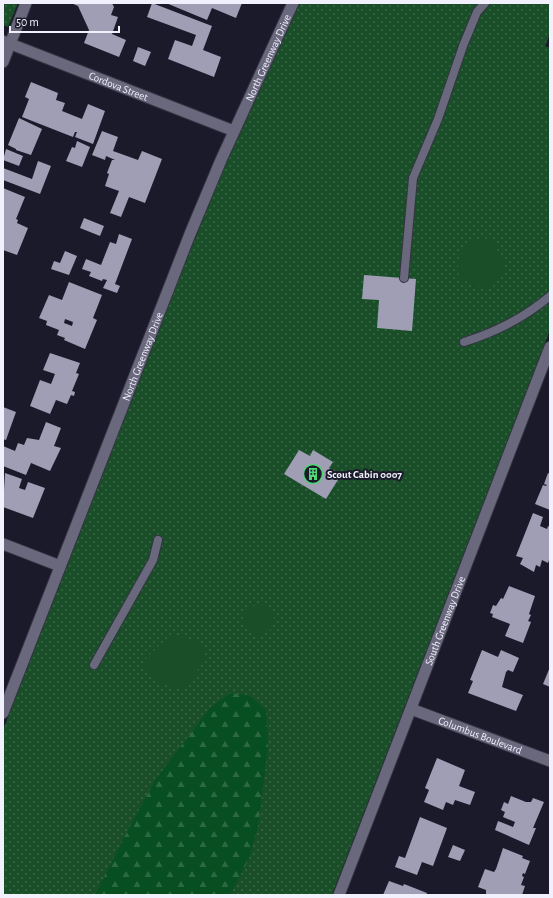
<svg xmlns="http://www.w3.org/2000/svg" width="553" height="898" viewBox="0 0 553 898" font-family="'Alegreya Sans',sans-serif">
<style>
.grass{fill:url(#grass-dots)}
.forest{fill:url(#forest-firs)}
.park{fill:#194e28}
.building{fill:#9f9eb4;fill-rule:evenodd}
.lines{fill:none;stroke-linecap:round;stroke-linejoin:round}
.service-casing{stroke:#353442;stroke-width:10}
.minor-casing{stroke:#353442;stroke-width:13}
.tertiary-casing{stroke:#353442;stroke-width:13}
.service{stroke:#69687c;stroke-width:8}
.minor{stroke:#69687c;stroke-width:11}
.tertiary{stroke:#69687c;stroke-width:11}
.labels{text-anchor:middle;stroke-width:4;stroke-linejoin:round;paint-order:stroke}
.street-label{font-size:11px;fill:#f1f0fc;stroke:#1b1a2b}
.poi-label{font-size:11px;font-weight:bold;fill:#f1f0fc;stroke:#1b1a2b;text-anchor:start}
</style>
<defs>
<pattern id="grass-dots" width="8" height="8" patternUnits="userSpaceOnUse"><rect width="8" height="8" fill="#194e28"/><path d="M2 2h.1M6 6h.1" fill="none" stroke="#3b6848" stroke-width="1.8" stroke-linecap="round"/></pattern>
<pattern id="forest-firs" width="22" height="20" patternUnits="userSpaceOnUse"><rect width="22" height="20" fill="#074f21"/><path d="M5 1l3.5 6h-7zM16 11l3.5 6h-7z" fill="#2c6942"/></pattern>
</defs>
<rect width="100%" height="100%" fill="#1b1a2b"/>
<!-- grass -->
<g class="grass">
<polygon points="3,3 18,3 8,27 3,25"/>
<polygon points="299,3 550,3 550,34 545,46 550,48 550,330 332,895 3,895 3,730 173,293 231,150"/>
</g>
<!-- forest -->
<polygon class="forest" points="231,693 250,696 266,710 268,747 258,827 249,859 230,895 95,895 129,828 156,779 210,708"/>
<!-- park -->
<g class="park">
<path d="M484 238 493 241 505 265 503 273 499 280 489 289C479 288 467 283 459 277 455 258 465 241 484 238Z"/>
<circle cx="259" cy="620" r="15"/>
<path d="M174 635 203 644 206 649C205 662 192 681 181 689 168 688 138 674 146 658L168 637Z"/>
</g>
<!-- building -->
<g class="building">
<polygon points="71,3 112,3 114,7 111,15 118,17 112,34 126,40 119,57 84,43 89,30 78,6"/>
<polygon points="152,3 212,26 203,50 221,57 214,77 168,59 175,40 192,46 196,35 147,17"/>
<polygon points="166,3 242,3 236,18 212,8 207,20"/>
<polygon points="138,47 151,52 145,66 133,61"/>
<polygon points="31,82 58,93 56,100 65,103 62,111 82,119 88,104 105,111 93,144 75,137 77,132 75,132 73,137 22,117 29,99 25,97"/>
<polygon points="19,118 42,129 31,155 16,150 16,149 8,145"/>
<polygon points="102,131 118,137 113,151 138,160 142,151 162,159 145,203 129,197 121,217 110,213 119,191 105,186 109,174 107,173 112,160 115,160 106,156 105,160 92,155"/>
<polygon points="77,141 90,147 82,167 66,161 72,147 75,148"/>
<polygon points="6,149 23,156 19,166 3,160"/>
<polygon points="38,161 51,166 40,194 3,180 3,168 32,179"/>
<polygon points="3,188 25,197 16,219 18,220 17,223 28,228 17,255 3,250"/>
<polygon points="84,218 104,226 100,236 80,228"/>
<polygon points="119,234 132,239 115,284 120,286 117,293 103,288 107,280 103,279 102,281 89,276 91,272 82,269 86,259 101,265 110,242 116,244"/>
<polygon points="65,251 77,256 69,275 51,269 54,261 60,263"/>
<polygon points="364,275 416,279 412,331 377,328 379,300 362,299"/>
<path d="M69 282 102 295 93 318 97 320 85 349 64 340 65 338 57 335 59 330 46 325 47 321 39 318 49 295 62 300ZM65 319 73 322 72 326 64 323Z"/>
<polygon points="50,353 80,363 76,373 79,374 72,391 75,392 74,396 71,395 67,404 56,400 50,414 30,406 40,380 51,384 55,374 43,370"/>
<polygon points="3,407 16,412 6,440 3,439"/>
<polygon points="46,422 61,428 54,446 61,448 50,471 31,463 26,475 3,466 3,446 15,451 18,443 24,445 27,438 39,440"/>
<polygon points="299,450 310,456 313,450 333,462 329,468 341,475 326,499 284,474"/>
<polygon points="5,473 22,479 19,488 25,490 28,482 45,488 33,518 3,507"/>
<polygon points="548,473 550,474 550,510 535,504 543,485 546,486 547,485 544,484"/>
<polygon points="533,513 543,517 540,526 547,529 548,526 550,527 550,557 548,563 542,560 540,567 536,565 534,572 520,564 523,558 516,556"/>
<polygon points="509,586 535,596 529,614 531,615 528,621 531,622 523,643 505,636 510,624 492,617 493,614 490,613 493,605 496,606 501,598 503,599"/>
<polygon points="482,650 498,657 501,650 519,658 513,672 508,670 506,672 502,687 523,695 516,711 468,693 473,681 470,680"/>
<polygon points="550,667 550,687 543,684"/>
<polygon points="437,758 465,770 459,786 475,792 470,805 455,800 453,805 446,802 443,810 424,802 429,790 425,788"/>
<polygon points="511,796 526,802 531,802 533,798 544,802 533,828 536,828 529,845 495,830 498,821 513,827 515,822 503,817 505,812 501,810 504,802 508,804"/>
<polygon points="420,817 447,828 433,866 422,862 417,875 395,867 399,856 405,858"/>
<polygon points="453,845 465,850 460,861 448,857"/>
<polygon points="503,848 523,856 522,858 530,861 525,874 523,873 522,876 524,877 521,885 525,886 522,895 486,895 486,890 478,887 485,869 494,872 496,869"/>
<polygon points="389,881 403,886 404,884 427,893 426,895 383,895"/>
</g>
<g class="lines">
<!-- service casing -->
<g class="service-casing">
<g id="service">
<polyline points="404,278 413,178 438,119 463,46 477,12 485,3"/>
<path d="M464 342C496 332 524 318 550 296"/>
<polyline points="94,665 153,560 158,540"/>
</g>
</g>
<!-- minor casing -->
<g class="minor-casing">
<g id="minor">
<path id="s1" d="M3 41 234 131"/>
<polyline points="3,544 60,566"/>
<path id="s2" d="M411 709 550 761"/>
<path id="s3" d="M3 713 190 234 221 160 293 3"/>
<path id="s4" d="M339 895 550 347"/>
</g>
</g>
<!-- tertiary casing -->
<g class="tertiary-casing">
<polyline id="tertiary" points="3,62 26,3"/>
</g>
<!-- service -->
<use href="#service" class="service"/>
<!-- minor -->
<use href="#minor" class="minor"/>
<!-- tertiary -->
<use href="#tertiary" class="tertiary"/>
</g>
<!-- icons -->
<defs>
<g id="building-ring" transform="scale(1)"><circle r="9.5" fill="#1b1a2b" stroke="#4ed675" stroke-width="1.5"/><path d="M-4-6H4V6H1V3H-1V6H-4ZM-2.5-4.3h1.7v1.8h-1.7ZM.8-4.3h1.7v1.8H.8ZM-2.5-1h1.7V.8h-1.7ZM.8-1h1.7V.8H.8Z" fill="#4ed675"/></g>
</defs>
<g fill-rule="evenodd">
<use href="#building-ring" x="313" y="474"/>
</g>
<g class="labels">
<!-- street labels -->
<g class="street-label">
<text dy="4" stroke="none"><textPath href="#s3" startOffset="707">North Greenway Drive</textPath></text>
<text dy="4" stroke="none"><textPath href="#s1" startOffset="124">Cordova Street</textPath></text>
<text dy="4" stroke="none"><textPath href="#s3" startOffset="383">North Greenway Drive</textPath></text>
<text dy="4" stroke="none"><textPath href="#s4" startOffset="294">South Greenway Drive</textPath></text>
<text dy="4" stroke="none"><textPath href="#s2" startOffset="74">Columbus Boulevard</textPath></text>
</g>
<!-- poi labels -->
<g class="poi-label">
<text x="327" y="478">Scout Cabin 0007</text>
</g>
</g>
<!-- border -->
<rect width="553" height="898" fill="none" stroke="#f1f0fc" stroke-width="8"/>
<!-- scale -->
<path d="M10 26v6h109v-6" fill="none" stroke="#f1f0fc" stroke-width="2"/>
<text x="16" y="26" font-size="12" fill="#f1f0fc" stroke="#1b1a2b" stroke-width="3" paint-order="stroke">50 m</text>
</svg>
